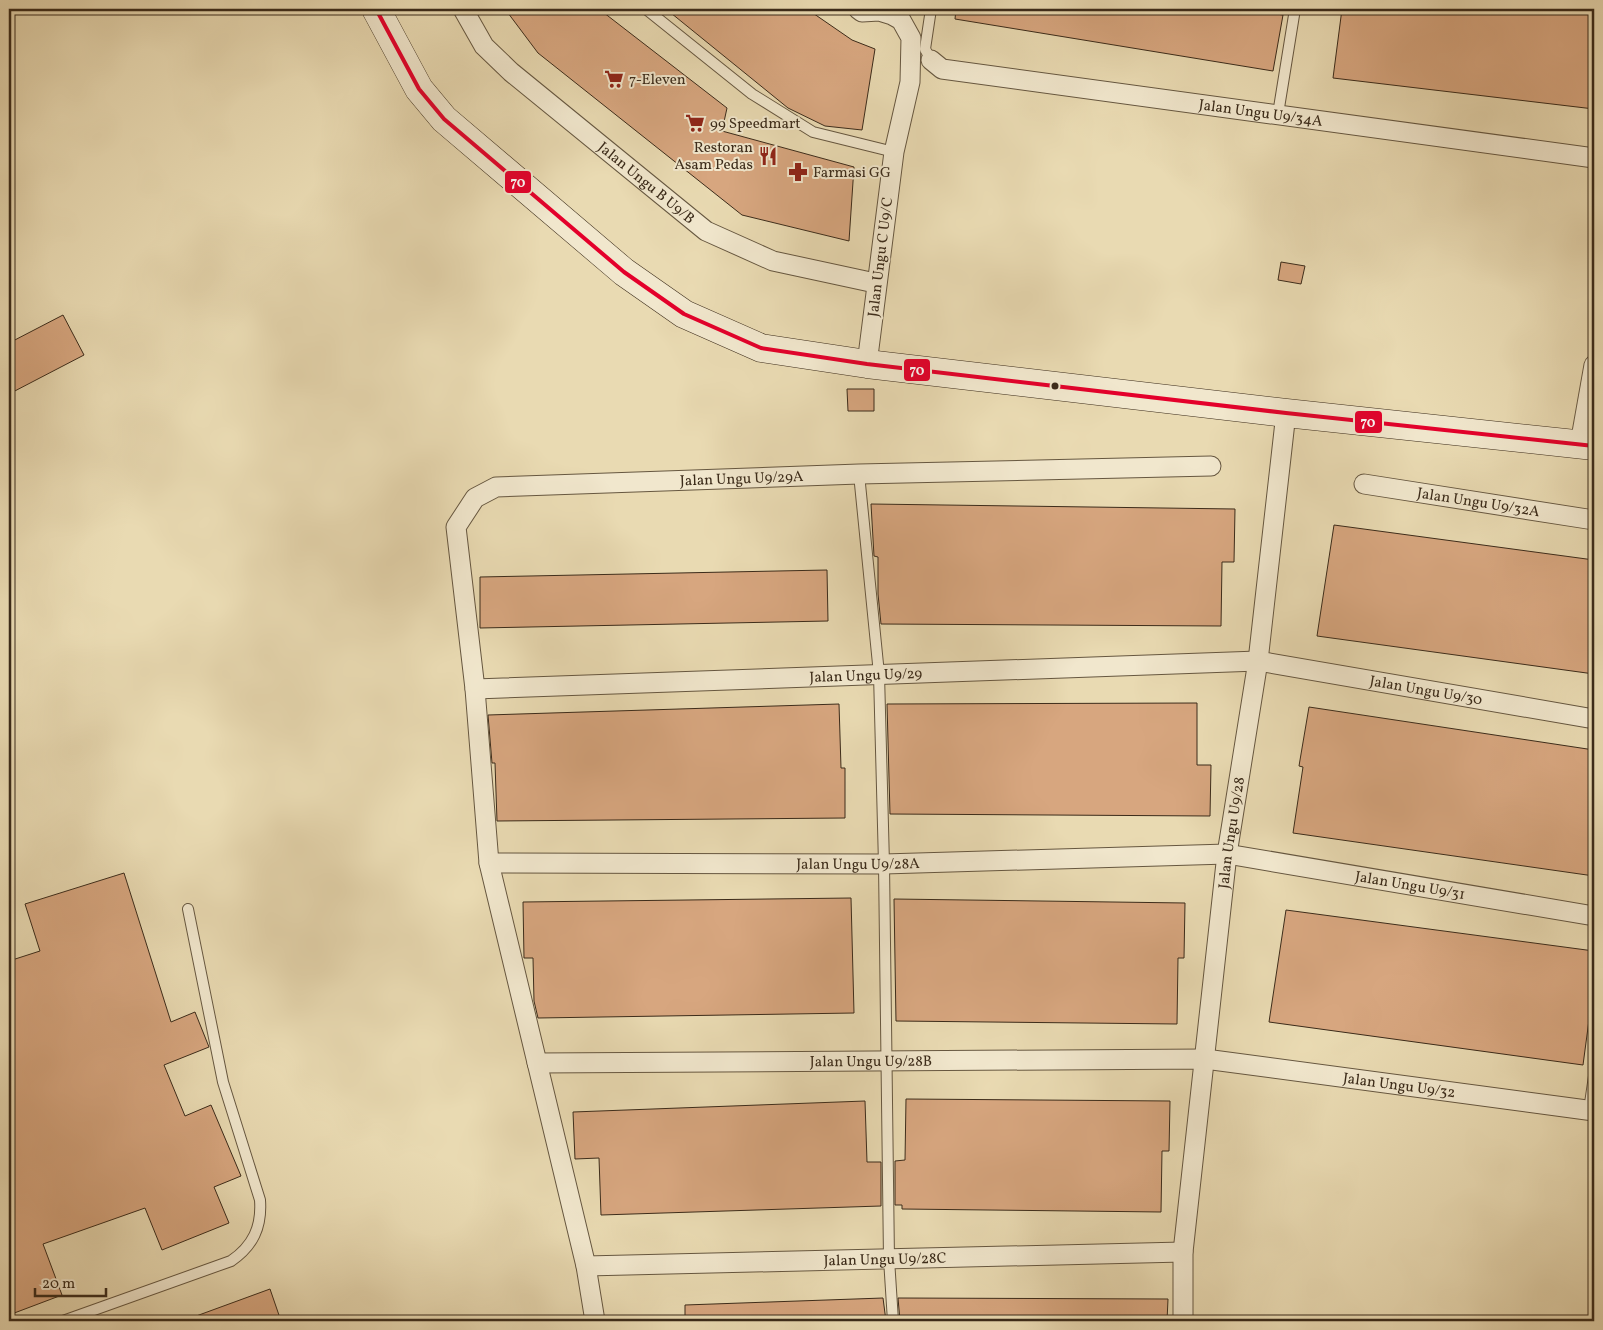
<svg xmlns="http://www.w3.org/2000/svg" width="1603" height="1330" viewBox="0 0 1603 1330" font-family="Vollkorn,serif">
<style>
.building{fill:#d7a67f;stroke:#3b2b1a}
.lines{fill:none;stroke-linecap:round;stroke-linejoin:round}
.lane-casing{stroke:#665740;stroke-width:12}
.street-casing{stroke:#665740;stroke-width:21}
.secondary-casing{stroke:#3b2b1a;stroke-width:29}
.lane{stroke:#f1e7cd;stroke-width:10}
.street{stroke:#f1e7cd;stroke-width:19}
.secondary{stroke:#f1e7cd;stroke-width:28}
.bus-1-casing{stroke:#f1e7cd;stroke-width:8}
.bus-1{stroke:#e4002b;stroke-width:4}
.bus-dot{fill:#3b2b1a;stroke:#f1e7cd;stroke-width:2}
.labels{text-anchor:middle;stroke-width:4;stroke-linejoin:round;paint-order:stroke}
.poi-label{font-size:15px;fill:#3b2b1a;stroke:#f1e7cd;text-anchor:start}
.street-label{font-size:15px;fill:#3b2b1a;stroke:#f1e7cd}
.line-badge{stroke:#f1e7cd;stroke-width:2}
.badge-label{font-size:14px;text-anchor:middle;font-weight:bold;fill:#fff}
</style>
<rect width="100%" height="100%" fill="#e9dab2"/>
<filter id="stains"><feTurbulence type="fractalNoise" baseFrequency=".004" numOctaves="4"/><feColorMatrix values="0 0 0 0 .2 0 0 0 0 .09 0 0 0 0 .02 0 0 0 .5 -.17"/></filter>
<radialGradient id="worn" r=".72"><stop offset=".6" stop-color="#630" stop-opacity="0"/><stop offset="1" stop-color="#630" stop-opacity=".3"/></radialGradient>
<!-- building -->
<g class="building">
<polygon points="505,9 599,9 727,108 722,131 854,167 849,241 742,215 538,53"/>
<polygon points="666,9 807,9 852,40 875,49 862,130 825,126 788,108"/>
<polygon points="956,9 1242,9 1283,15 1273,71 955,19"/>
<polygon points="1342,9 1594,9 1594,109 1333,78"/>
<polygon points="1281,262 1305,266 1301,284 1278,280"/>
<polygon points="63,315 84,355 9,394 9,343"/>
<polygon points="847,389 874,389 874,411 848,411"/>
<polygon points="871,504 1235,509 1234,562 1222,562 1221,626 881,624 878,594 878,557 874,556"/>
<polygon points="1334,525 1594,560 1594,674 1317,636"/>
<polygon points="827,570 828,621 480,628 480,577"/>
<polygon points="1197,703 1197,765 1211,765 1210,816 890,814 887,704"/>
<polygon points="839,704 841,768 845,768 845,818 497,821 495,763 492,763 488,715"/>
<polygon points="1309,707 1594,750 1594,876 1293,833 1303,767 1299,766"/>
<polygon points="124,873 171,1022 195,1012 209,1047 164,1065 185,1116 211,1105 241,1176 214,1187 229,1223 162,1250 145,1208 43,1244 62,1295 9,1315 9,961 40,951 25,904"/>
<polygon points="851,898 854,1013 538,1018 534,1001 533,958 524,958 523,902"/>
<polygon points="894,899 1185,903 1184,958 1178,958 1177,1024 896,1021"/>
<polygon points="1286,910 1594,951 1594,1005 1591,1005 1583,1065 1269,1022"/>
<polygon points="906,1099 1170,1101 1169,1151 1162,1151 1161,1212 902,1209 902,1205 895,1205 895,1161 905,1160"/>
<polygon points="865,1101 867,1162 881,1162 881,1206 601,1215 599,1158 575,1159 573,1112"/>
<polygon points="270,1289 281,1321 188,1321 188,1319"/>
<polygon points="883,1298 886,1321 685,1321 685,1305"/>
<polygon points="898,1298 1168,1299 1167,1321 900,1321"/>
</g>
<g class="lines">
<!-- lane casing -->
<g class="lane-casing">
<g id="lane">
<polyline points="646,9 752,94 813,132 894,152"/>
<polyline points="931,60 925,49 931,9"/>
<polyline points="1278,114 1295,9"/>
<polyline points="859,474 879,674 884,864 889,1259 893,1321"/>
<polyline points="1589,1110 1594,1076"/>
<path d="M63 1321 231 1261C253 1246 262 1227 260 1200L223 1082 188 909"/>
</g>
</g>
<!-- street casing -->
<g class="street-casing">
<g id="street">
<path id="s1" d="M463 9 484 46 511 72 706 231 773 261 875 283"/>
<polyline points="858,9 862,12 879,11 892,15 901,20 911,38 910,82 894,152 867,364"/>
<path id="s2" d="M931 60 942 69 1594 158"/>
<polyline points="1580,444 1594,365"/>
<path id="s3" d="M1364 484 1594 520"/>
<path id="s4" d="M475 689 1258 661 1594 719"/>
<path id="s5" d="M489 863 884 864 1227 854 1594 916"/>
<path id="s6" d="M537 1063 1205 1059 1594 1111"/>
<path id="s7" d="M586 1266 1183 1252"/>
<path id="s8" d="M595 1321 586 1266 489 863 475 689 456 527 475 498 496 487 859 474 1211 466"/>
<path id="s9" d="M1183 1321V1252L1227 854 1258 661 1286 413"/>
</g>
</g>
<!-- secondary casing -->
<g class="secondary-casing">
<polyline id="secondary" points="376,9 419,89 444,119 624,272 684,314 761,348 867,364 1286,413 1594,446"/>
</g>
<!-- lane -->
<use href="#lane" class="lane"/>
<!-- street -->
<use href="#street" class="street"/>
<!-- secondary -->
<use href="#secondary" class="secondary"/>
<!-- bus-1 casing -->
<g class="bus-1-casing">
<polyline id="bus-1" points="376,9 419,89 444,119 624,272 684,314 761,348 867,364 1286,413 1594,446"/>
</g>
<!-- bus-1 -->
<use href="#bus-1" class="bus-1"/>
</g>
<!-- icons -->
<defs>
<g id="supermarket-bare" transform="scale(1.5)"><path d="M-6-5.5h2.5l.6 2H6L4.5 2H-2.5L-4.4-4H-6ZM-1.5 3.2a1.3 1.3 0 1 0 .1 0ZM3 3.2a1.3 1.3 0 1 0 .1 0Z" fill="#8f2418" stroke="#f1e7cd" stroke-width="2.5" paint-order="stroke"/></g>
<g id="restaurant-bare" transform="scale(1.5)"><path d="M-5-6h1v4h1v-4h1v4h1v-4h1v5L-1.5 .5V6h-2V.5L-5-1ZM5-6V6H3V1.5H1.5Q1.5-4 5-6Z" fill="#8f2418" stroke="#f1e7cd" stroke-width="2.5" paint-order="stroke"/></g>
<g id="pharmacy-bare" transform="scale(1.5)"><path d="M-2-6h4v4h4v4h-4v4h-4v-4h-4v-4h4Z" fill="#8f2418" stroke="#f1e7cd" stroke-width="2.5" paint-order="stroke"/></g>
</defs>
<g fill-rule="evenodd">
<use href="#supermarket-bare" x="614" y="79"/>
<use href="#supermarket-bare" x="695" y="123"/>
<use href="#restaurant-bare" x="768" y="156"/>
<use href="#pharmacy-bare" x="798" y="172"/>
</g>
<!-- markers -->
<circle class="bus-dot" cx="1055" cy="386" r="4.5"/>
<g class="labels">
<!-- poi labels -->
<g class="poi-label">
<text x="629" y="84">7-Eleven</text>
<text x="710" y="128">99 Speedmart</text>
<text x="753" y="152" text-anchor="end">Restoran<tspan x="753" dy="17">Asam Pedas</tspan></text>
<text x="813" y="177">Farmasi GG</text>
</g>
<!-- street labels -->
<g class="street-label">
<text dy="5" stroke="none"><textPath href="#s2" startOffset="336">Jalan Ungu U9/34A</textPath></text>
<text dy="5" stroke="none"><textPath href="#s1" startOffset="255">Jalan Ungu B U9/B</textPath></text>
<text transform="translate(880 257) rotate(-83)" y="5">Jalan Ungu C U9/C</text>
<text dy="5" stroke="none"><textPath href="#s8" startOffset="1112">Jalan Ungu U9/29A</textPath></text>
<text dy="5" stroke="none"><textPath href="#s3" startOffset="116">Jalan Ungu U9/32A</textPath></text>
<text dy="5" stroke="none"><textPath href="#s4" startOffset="391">Jalan Ungu U9/29</textPath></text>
<text dy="5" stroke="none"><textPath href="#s4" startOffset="954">Jalan Ungu U9/30</textPath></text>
<text dy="5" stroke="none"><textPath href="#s9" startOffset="491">Jalan Ungu U9/28</textPath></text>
<text dy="5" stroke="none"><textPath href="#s5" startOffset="369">Jalan Ungu U9/28A</textPath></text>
<text dy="5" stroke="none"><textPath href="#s5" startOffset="924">Jalan Ungu U9/31</textPath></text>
<text dy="5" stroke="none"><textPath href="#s6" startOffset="334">Jalan Ungu U9/28B</textPath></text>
<text dy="5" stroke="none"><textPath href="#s6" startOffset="864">Jalan Ungu U9/32</textPath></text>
<text dy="5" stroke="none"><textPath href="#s7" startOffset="299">Jalan Ungu U9/28C</textPath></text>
</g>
</g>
<g class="line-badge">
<rect x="504" y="170" width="28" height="24" rx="5" fill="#e4002b"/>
<rect x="903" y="358" width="28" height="24" rx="5" fill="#e4002b"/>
<rect x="1354" y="410" width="29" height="24" rx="5" fill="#e4002b"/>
</g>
<g class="badge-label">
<text x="518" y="187">70</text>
<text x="917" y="375">70</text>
<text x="1368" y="427">70</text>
</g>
<!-- margin -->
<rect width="1603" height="1330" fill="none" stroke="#e9dab2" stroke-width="30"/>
<rect x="10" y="10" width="1583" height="1310" fill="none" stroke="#3b2b1a" stroke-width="2.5"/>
<rect x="15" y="15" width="1573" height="1300" fill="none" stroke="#3b2b1a"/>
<!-- scale -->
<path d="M35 1288v8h71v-8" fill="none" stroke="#3b2b1a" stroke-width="2.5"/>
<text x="42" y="1288" font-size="15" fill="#3b2b1a" stroke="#f1e7cd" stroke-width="4" paint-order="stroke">20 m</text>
<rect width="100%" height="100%" filter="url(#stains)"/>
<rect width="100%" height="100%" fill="url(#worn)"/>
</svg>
